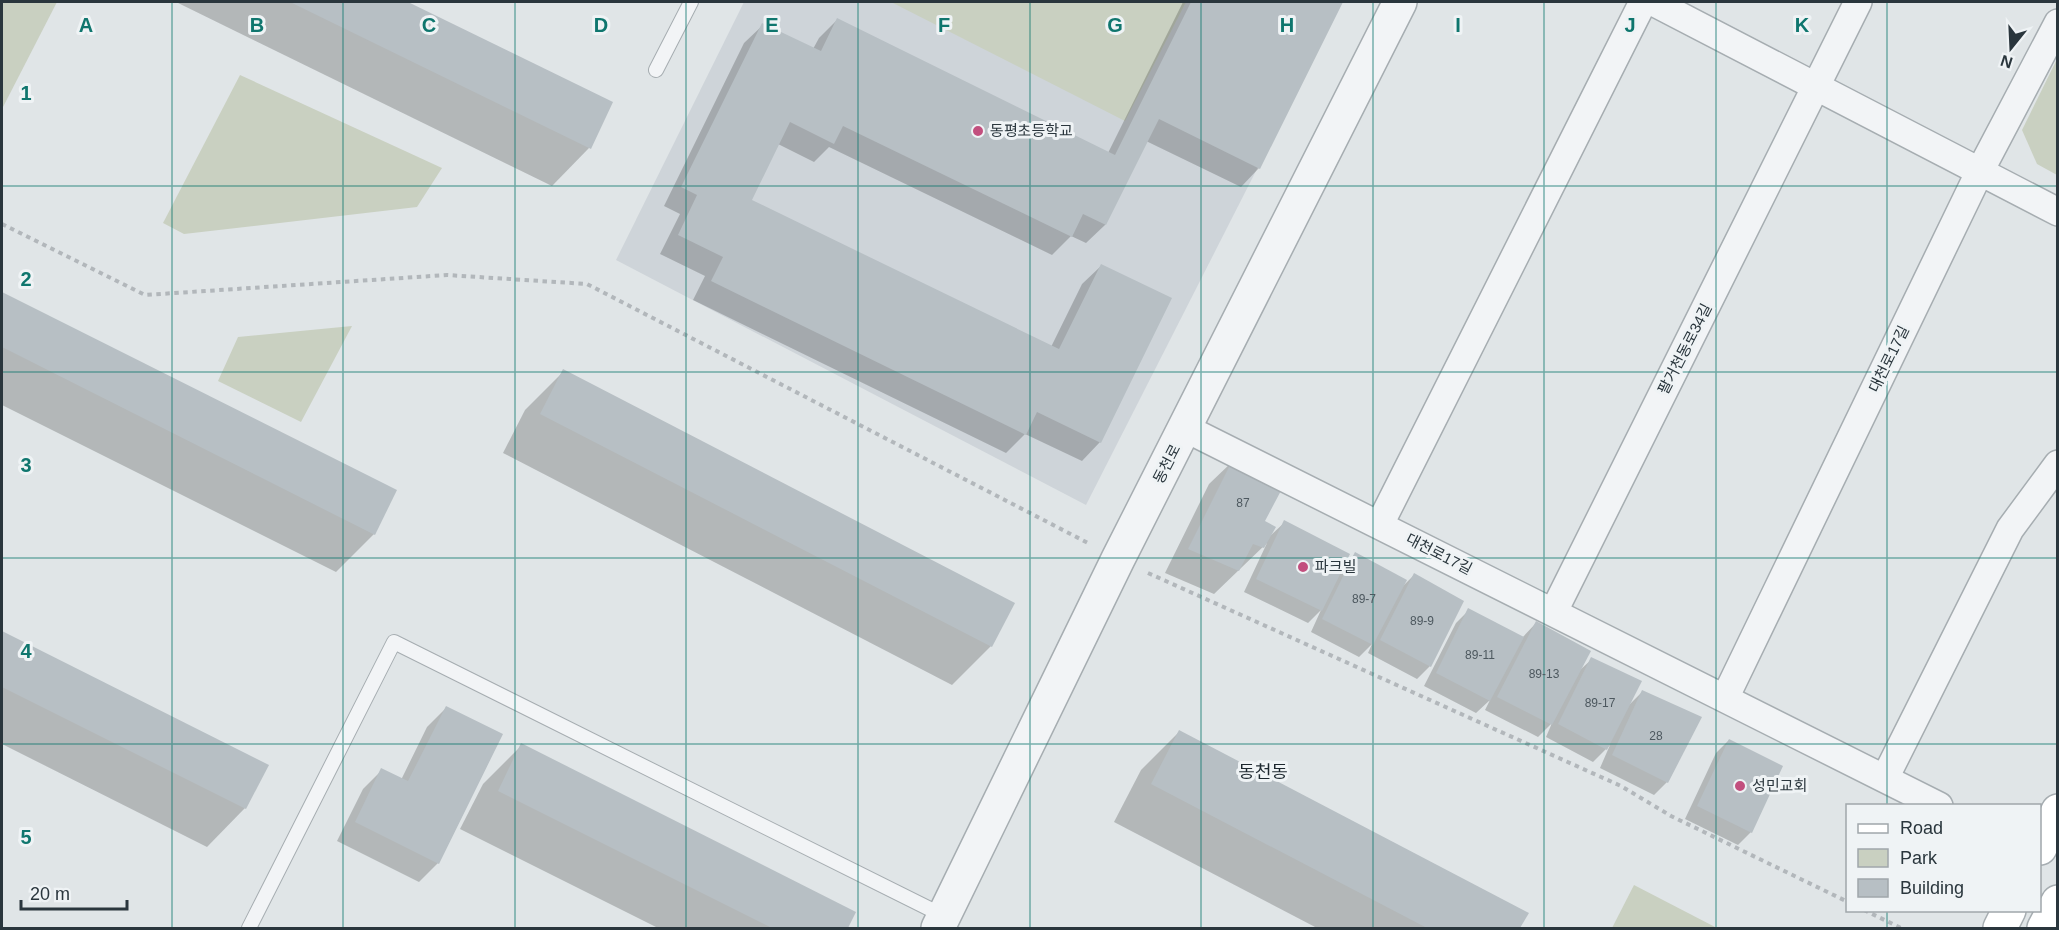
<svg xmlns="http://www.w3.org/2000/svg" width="2059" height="930" viewBox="0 0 2059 930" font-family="Arial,'Noto Sans KR',sans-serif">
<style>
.built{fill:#ced4d9}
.green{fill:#c9d0c1}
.shadow{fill:#0003}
.building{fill:#b7bfc4}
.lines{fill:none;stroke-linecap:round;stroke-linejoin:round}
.service-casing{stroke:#a6adb1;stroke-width:16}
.minor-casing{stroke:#a6adb1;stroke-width:30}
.tertiary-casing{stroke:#a6adb1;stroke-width:36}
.secondary-casing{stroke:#a6adb1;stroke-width:36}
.path{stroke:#b2b7bb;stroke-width:4;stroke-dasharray:4.5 4.5;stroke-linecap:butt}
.service{stroke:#f2f4f6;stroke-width:14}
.minor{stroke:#f2f4f6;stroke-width:27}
.tertiary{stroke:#f2f4f6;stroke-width:33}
.secondary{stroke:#fff;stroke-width:33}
.grid{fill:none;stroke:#0f766e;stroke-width:1.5;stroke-opacity:0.55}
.poi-dot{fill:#c24f7e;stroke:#eff3f5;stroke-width:2}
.labels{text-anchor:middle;stroke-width:6;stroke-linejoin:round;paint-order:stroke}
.number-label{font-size:12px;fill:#4d585f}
.poi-label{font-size:15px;fill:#2a363d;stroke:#eff3f5;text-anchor:start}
.street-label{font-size:15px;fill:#2a363d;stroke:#eff3f5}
.quarter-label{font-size:18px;fill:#1c272e;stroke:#eff3f5}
.grid-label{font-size:20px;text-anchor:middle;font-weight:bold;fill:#0f766e;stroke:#eff3f5;stroke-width:6;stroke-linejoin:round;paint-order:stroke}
</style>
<rect width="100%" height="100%" fill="#e0e5e7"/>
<!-- built -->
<polygon class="built" points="744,2 1342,2 1086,505 616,260"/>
<!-- green -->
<g class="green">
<polygon points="2,2 57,2 2,109"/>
<polygon points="891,2 1186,2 1125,121"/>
<polygon points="2057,59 2057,175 2037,164 2022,130"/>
<polygon points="240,75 442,168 417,207 184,234 163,223"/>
<polygon points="352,326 301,422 218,381 238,337"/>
<polygon points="1634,885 1717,928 1612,928"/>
</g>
<!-- shadow -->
<g class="shadow">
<polygon points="176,2 405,2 611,103 589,148 552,186"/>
<polygon points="1183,2 1342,2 1259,168 1241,187 1146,141 1105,225 1086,243 1071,236 1052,255 829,147 814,162 778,144 750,201 1051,347 1082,284 1101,266 1100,442 1082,461 1025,434 1006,453 693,300 705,276 660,254 680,214 664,206 744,43 763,25 813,49 819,38 837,20 1108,153"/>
<polygon points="2,294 395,491 374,534 336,572 2,405"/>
<polygon points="564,371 991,646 952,685 503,453 525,410"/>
<polygon points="1233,461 1269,537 1285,522 1343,567 1355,554 1402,587 1414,575 1462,602 1430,666 1417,679 1368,653 1372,644 1359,657 1311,632 1321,610 1308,623 1244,592 1267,543 1214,594 1165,573 1209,484"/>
<polygon points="1469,610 1522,638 1536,623 1580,670 1592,659 1628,706 1643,691 1667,782 1654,795 1600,768 1610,745 1593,762 1546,737 1552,723 1538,737 1485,710 1490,700 1476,713 1424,686 1456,623"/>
<polygon points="2,633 267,766 245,808 207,847 2,744"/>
<polygon points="446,708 438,863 419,882 337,841 363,789 382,770 401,780 427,727"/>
<polygon points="1179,732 1527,914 1519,928 1317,928 1114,822 1141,770"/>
<polygon points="1729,740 1751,832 1738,845 1685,819 1716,753"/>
<polygon points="522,745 854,912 846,928 658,928 460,829 483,784"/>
</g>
<!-- building -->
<g class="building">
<polygon points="290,2 408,2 613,102 591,149"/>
<polygon points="1191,2 1343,2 1260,169 1159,119 1106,225 1083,214 1072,237 843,126 834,144 790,122 752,200 1059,349 1101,264 1172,298 1101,443 1037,412 1026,435 711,281 723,257 678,235 697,195 681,187 762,23 821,51 837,18 1115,155"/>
<polygon points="2,292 397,490 375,535 2,347"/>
<polygon points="563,369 1015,603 992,647 540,414"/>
<polygon points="1233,459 1284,485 1265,521 1276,527 1264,548 1253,544 1239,571 1188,549"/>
<polygon points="1284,520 1350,554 1322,611 1256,579"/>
<polygon points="1355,552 1407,580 1373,645 1322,619"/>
<polygon points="1414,573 1464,601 1431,667 1380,640"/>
<polygon points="1468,608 1524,637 1490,701 1436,673"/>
<polygon points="1536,621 1591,651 1552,725 1497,697"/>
<polygon points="2,631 269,765 246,809 2,687"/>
<polygon points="1591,657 1642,681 1607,750 1558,724"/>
<polygon points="1642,690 1702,717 1668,783 1612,755"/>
<polygon points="446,706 503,734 439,864 355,822 381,768 408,781"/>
<polygon points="1179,730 1529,913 1520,928 1427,928 1151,784"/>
<polygon points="1729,739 1783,766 1752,833 1697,806"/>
<polygon points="521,743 856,912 848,928 772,928 498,791"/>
</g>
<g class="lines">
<!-- service casing -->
<g class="service-casing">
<g id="service">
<polyline points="656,70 691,2"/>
<polyline points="249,928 394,642 944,916"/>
</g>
</g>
<!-- minor casing -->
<g class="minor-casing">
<g id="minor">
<polyline points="1653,2 2058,212"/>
<polyline points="1185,428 1939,806"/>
<polyline points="1380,524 1643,2"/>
<polyline points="1554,611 1858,2"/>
<polyline points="1725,698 1979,173 2058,23"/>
<polyline points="1885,778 2010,529 2058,464"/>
</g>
</g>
<!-- tertiary casing -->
<g class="tertiary-casing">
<polyline id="tertiary" points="938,928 1118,559 1400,2"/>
</g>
<!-- secondary casing -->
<g class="secondary-casing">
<g id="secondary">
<polyline points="2040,848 2058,811"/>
<polyline points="2000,928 2009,910"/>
<polyline points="2044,928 2058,902"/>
</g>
</g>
<!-- path -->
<g class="path">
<polyline points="2,224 145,295 447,275 587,284 1088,543"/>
<polyline points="1148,573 1621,786 1671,816 1848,902"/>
<polyline points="1864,910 1901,928"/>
</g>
<!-- service -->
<use href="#service" class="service"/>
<!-- minor -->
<use href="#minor" class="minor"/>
<!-- tertiary -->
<use href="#tertiary" class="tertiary"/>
<!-- secondary -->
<use href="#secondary" class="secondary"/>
</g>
<!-- grid -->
<path class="grid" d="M172 2V928M343 2V928M515 2V928M686 2V928M858 2V928M1030 2V928M1201 2V928M1373 2V928M1544 2V928M1716 2V928M1887 2V806M2 186H2058M2 372H2058M2 558H2058M2 744H2058M1887 910V928"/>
<!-- markers -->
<g class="poi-dot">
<circle cx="978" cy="131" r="6"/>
<circle cx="1303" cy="567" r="6"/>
<circle cx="1740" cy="786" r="6"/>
</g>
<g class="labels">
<!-- number labels -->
<g class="number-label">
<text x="1243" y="507">87</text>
<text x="1364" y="603">89-7</text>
<text x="1422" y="625">89-9</text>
<text x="1480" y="659">89-11</text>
<text x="1544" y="678">89-13</text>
<text x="1600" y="707">89-17</text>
<text x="1656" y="740">28</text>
</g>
<!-- poi labels -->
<g class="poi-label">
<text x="990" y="136">동평초등학교</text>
<text x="1315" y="572">파크빌</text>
<text x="1752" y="791">성민교회</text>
</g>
<!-- street labels -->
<g class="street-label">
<text transform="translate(1685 349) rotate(-63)" y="5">팔거천동로34길</text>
<text transform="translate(1889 359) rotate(-64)" y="5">대천로17길</text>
<text transform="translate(1167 464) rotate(-63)" y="5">동천로</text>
<text transform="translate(1439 554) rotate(27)" y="5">대천로17길</text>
</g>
<!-- quarter labels -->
<g class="quarter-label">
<text x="1263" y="778">동천동</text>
</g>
</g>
<g class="grid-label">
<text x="86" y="32">A</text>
<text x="257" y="32">B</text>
<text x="429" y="32">C</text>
<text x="601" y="32">D</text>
<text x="772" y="32">E</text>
<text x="944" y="32">F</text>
<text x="1115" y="32">G</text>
<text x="1287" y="32">H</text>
<text x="1458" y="32">I</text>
<text x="1630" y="32">J</text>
<text x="1802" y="32">K</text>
<text x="26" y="100">1</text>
<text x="26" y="286">2</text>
<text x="26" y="472">3</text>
<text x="26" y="658">4</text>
<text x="26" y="844">5</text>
</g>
<!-- border -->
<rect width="2059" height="930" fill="none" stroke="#2a363d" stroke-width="6"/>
<!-- legend -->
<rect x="1846" y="804" width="195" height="108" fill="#eff3f5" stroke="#a0a7ab" stroke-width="1.5"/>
<rect x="1858" y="824" width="30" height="9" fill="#ffffff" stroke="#a0a7ab" stroke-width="1.5"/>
<text x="1900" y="834" font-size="18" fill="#2a363d">Road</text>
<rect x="1858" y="849" width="30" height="18" fill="#c9d0c1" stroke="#a0a7ab" stroke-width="1.5"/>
<text x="1900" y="864" font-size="18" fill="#2a363d">Park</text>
<rect x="1858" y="879" width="30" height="18" fill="#b7bfc4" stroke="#a0a7ab" stroke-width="1.5"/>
<text x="1900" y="894" font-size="18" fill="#2a363d">Building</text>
<!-- north arrow -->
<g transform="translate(2011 48) rotate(198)" stroke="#eff3f5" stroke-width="4.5" paint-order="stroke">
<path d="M0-4.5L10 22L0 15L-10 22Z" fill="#2a363d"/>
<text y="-9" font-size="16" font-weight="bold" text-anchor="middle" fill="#2a363d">N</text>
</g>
<!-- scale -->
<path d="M21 900v9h106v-9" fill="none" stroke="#2a363d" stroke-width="3"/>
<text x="30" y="900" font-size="18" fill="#2a363d" stroke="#eff3f5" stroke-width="4.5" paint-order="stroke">20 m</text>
</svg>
